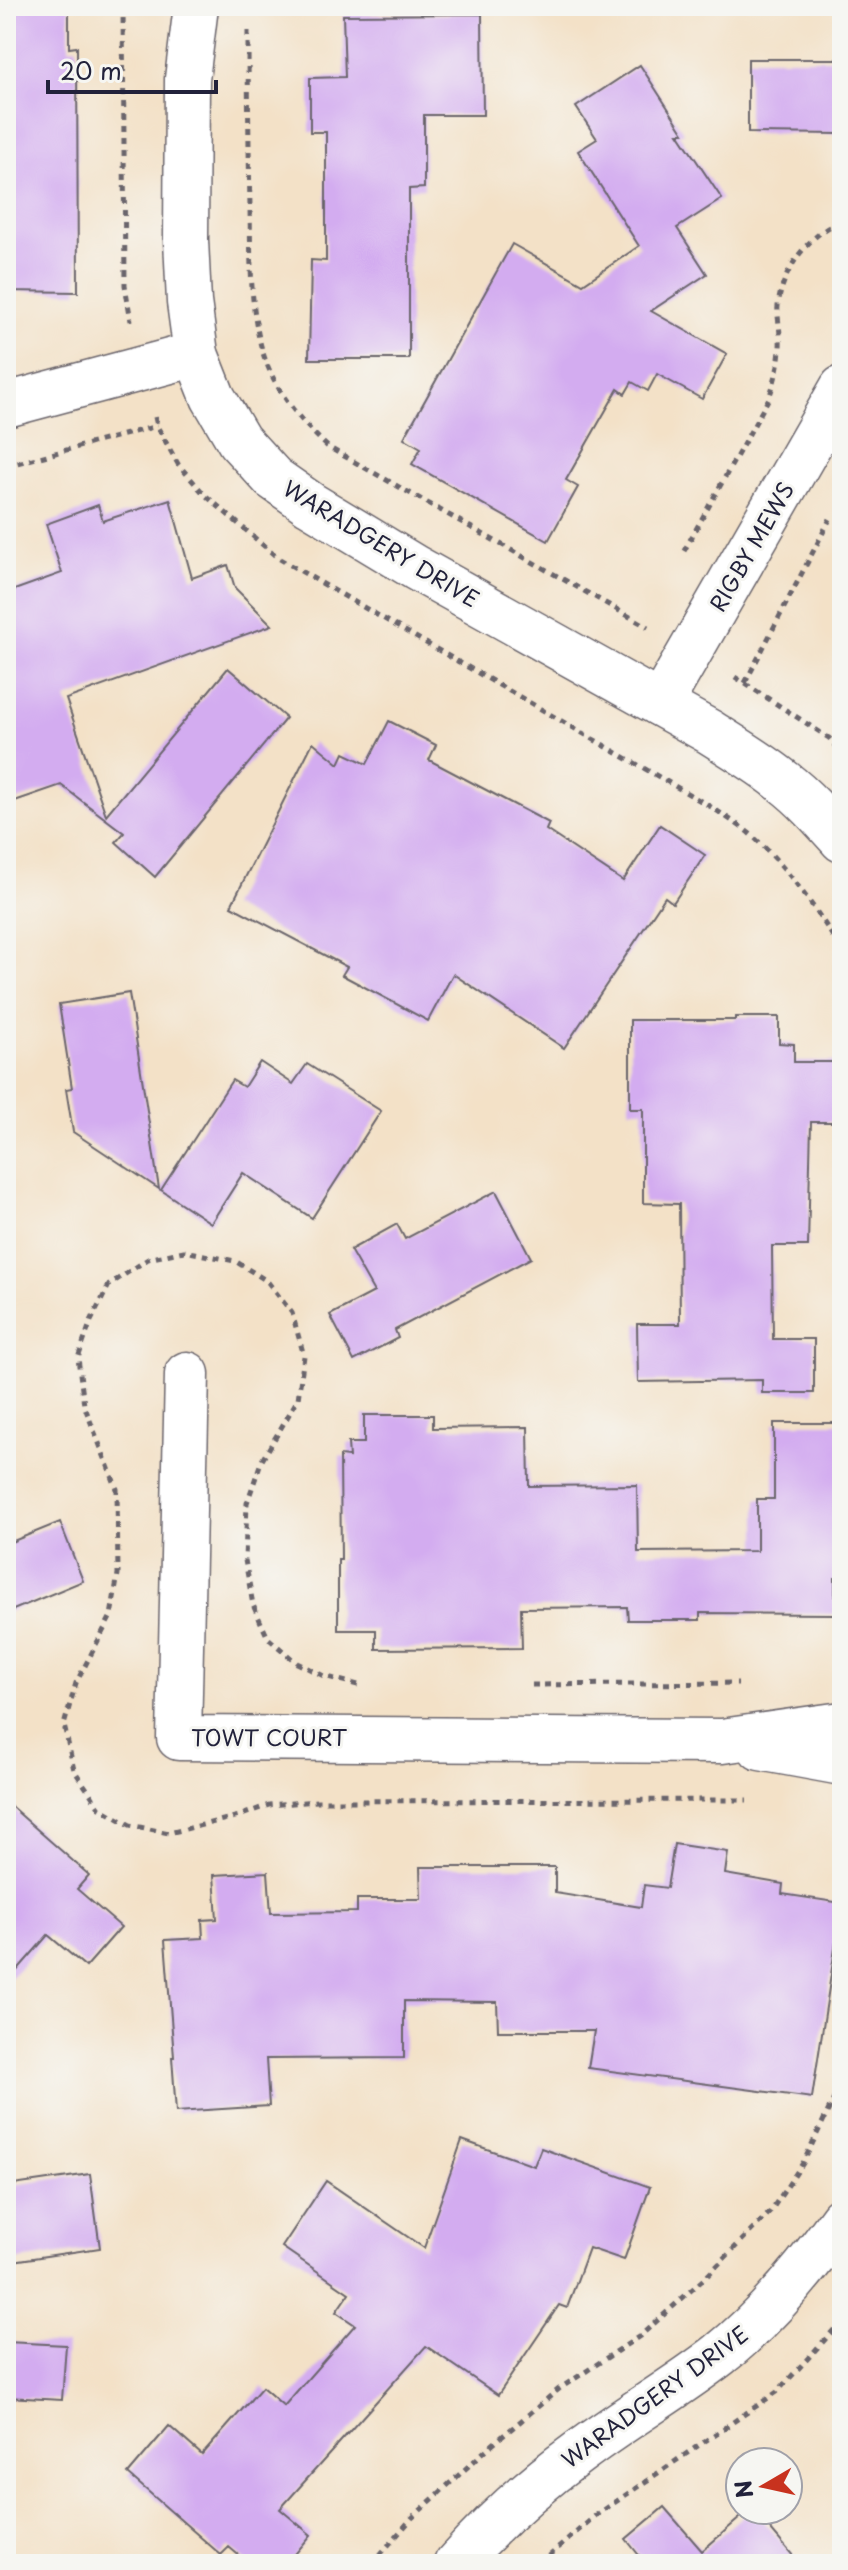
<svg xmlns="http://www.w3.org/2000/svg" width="848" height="2570" viewBox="0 0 848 2570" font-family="'Playpen Sans',sans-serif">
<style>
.building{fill:#d3acf0}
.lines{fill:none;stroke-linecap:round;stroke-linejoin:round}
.minor-casing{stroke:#6b656c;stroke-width:47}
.path{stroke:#6b656c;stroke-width:5;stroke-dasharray:6 6;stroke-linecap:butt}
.minor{stroke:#fff;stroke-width:44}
.labels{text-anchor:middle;stroke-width:6;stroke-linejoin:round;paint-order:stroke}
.street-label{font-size:22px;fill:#22223b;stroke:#f6f6f2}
</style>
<rect width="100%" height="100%" fill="#f6f6f2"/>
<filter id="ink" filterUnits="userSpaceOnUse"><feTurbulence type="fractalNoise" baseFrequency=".0125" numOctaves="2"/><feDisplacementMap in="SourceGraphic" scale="16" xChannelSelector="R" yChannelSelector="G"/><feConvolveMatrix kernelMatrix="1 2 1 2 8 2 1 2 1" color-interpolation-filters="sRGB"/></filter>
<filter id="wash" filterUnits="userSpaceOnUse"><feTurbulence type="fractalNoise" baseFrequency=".006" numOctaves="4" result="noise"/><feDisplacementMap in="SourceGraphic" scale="32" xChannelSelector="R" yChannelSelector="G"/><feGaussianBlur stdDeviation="1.8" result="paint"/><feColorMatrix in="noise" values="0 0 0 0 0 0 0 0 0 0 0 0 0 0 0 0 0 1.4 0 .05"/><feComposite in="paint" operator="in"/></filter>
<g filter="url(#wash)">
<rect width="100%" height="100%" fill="#f3e1c7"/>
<g id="blocks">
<!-- building -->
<g class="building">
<polygon points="11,6 69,6 69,48 77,47 78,292 6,291 6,47 11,47"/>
<polygon points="482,14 483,115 424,115 424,188 409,189 409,359 309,359 311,260 326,261 326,132 310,132 310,78 345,77 343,15"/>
<polygon points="748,59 842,59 842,134 748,133"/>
<polygon points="640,65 684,133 678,133 722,199 677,228 707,274 651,311 727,354 702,399 657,374 648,391 632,382 625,394 618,389 566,480 578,487 548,541 412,464 421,448 404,438 512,244 583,284 639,246 578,151 597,139 576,107"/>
<polygon points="170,499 192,578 228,565 235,588 272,625 66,699 106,815 228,668 286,718 155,877 116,842 124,833 61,785 6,804 6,593 62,573 46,524 98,505 103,521"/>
<polygon points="389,721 436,745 429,760 549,823 546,830 623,881 660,825 705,855 673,903 665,897 564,1048 453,974 428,1021 342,975 347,967 231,906 313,742 339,764 344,753 367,764"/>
<polygon points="129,993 159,1189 73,1132 66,1089 72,1088 59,1004"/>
<polygon points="735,1017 779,1017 779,1043 794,1044 794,1062 842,1062 842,1122 811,1122 808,1246 772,1246 773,1339 814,1339 814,1393 762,1393 762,1380 638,1382 637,1324 680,1324 679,1204 643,1203 643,1109 630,1109 630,1020 735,1020"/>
<polygon points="260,1062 293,1084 307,1064 381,1111 312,1218 243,1173 211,1223 161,1190 232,1080 244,1087"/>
<polygon points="496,1191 531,1258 395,1330 398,1338 354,1361 330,1315 374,1292 350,1250 397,1224 405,1239"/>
<polygon points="364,1415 433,1415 433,1428 528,1427 529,1486 637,1485 638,1552 757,1551 757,1499 774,1499 774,1423 842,1423 842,1578 835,1578 835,1614 700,1613 700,1620 628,1620 627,1607 521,1608 522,1648 376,1649 376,1630 338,1630 338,1560 341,1560 340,1456 349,1457 348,1443 364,1443"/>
<polygon points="60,1522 83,1581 6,1613 6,1544"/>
<polygon points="6,1802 89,1875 77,1889 121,1927 86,1967 48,1935 6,1983"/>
<polygon points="674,1844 728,1852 725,1874 783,1884 782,1894 842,1903 812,2098 588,2068 594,2031 498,2031 497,2002 404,2001 404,2058 266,2059 269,2106 176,2112 172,2057 174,2057 165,1940 203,1938 202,1920 217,1919 214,1875 268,1872 271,1913 357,1912 357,1899 421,1899 420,1867 555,1867 555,1893 641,1907 644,1885 667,1888"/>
<polygon points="462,2140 534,2166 541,2148 650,2187 624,2260 589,2248 567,2308 559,2305 498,2395 426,2346 280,2509 311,2535 287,2564 249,2564 229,2547 221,2555 128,2474 169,2426 202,2455 262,2387 284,2406 355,2325 336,2312 349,2293 282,2247 326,2181 424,2248"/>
<polygon points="90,2174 100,2248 6,2262 6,2186"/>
<polygon points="6,2342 66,2345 62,2400 6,2397"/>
<polygon points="664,2507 702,2551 749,2510 754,2510 800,2564 646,2564 626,2539"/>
</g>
</g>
</g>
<g filter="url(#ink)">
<use href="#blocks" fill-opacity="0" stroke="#6b656c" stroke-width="2"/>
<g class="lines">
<!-- minor casing -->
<g class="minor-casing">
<g id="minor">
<path d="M196 6 187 79 186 240 189 302 196 354 213 397 239 441 273 478 310 504 416 568 710 732C735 748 761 763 784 782 806 799 824 820 842 840"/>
<polyline points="6,405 196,354"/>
<polyline points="660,704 842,388"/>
<polyline points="187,1374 179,1738 722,1741 842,1724"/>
<polyline points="760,1748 842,1763"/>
<path d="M456 2564C492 2523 534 2485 578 2453 624 2418 674 2390 719 2355 767 2317 807 2268 842 2219"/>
</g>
</g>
<!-- path -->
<g class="path">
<polyline points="123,6 125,285 131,321"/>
<path d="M248 31C248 90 249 149 250 208 251 256 249 307 263 353 275 391 300 421 328 447L648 627"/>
<path d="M155 417 157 426 178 464 204 494 278 558 713 808C724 816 738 824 749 833 787 866 816 909 842 951"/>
<polyline points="6,466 157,426"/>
<path d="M684 551 769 398C776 378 781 358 780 337 780 327 777 316 778 306 782 270 809 233 842 221"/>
<polyline points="735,677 829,738 842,752"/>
<polyline points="745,683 830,519"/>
<polyline points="358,1685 324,1676 297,1663 268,1638 253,1605 245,1560 247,1503 261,1462 298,1399 304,1356 292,1313 267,1281 235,1261 184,1251 148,1259 109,1285 91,1321 78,1358 84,1405 117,1489 118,1574 111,1616 76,1683 64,1725 74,1770 100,1808 130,1825 169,1833 239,1816 269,1805 318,1801 747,1800"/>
<polyline points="532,1685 738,1683"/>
<polyline points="372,2564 412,2518 486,2450 559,2389 640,2336 706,2277 770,2212 803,2163 842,2082"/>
<polyline points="540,2564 595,2516 777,2392 842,2321"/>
</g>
<!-- minor -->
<use href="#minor" class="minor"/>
</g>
</g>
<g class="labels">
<!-- street labels -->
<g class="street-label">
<text transform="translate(381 544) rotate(31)" y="8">WARADGERY DRIVE</text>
<text transform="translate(752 547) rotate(-60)" y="8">RIGBY MEWS</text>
<text x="269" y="1746">TOWT COURT</text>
<text transform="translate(655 2397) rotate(-36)" y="8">WARADGERY DRIVE</text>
</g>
</g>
<!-- margin -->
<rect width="848" height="2570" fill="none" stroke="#f6f6f2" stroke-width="32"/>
<!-- north arrow -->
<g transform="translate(764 2486) rotate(261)"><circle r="38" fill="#f6f6f2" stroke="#a1a1a9" stroke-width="2"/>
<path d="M0-6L14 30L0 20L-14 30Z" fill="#c8321e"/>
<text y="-12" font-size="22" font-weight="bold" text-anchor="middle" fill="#22223b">N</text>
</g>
<!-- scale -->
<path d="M48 80v12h168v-12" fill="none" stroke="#22223b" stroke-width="4"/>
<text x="60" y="80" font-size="24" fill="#22223b" stroke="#f6f6f2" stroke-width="6" paint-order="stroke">20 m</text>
</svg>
